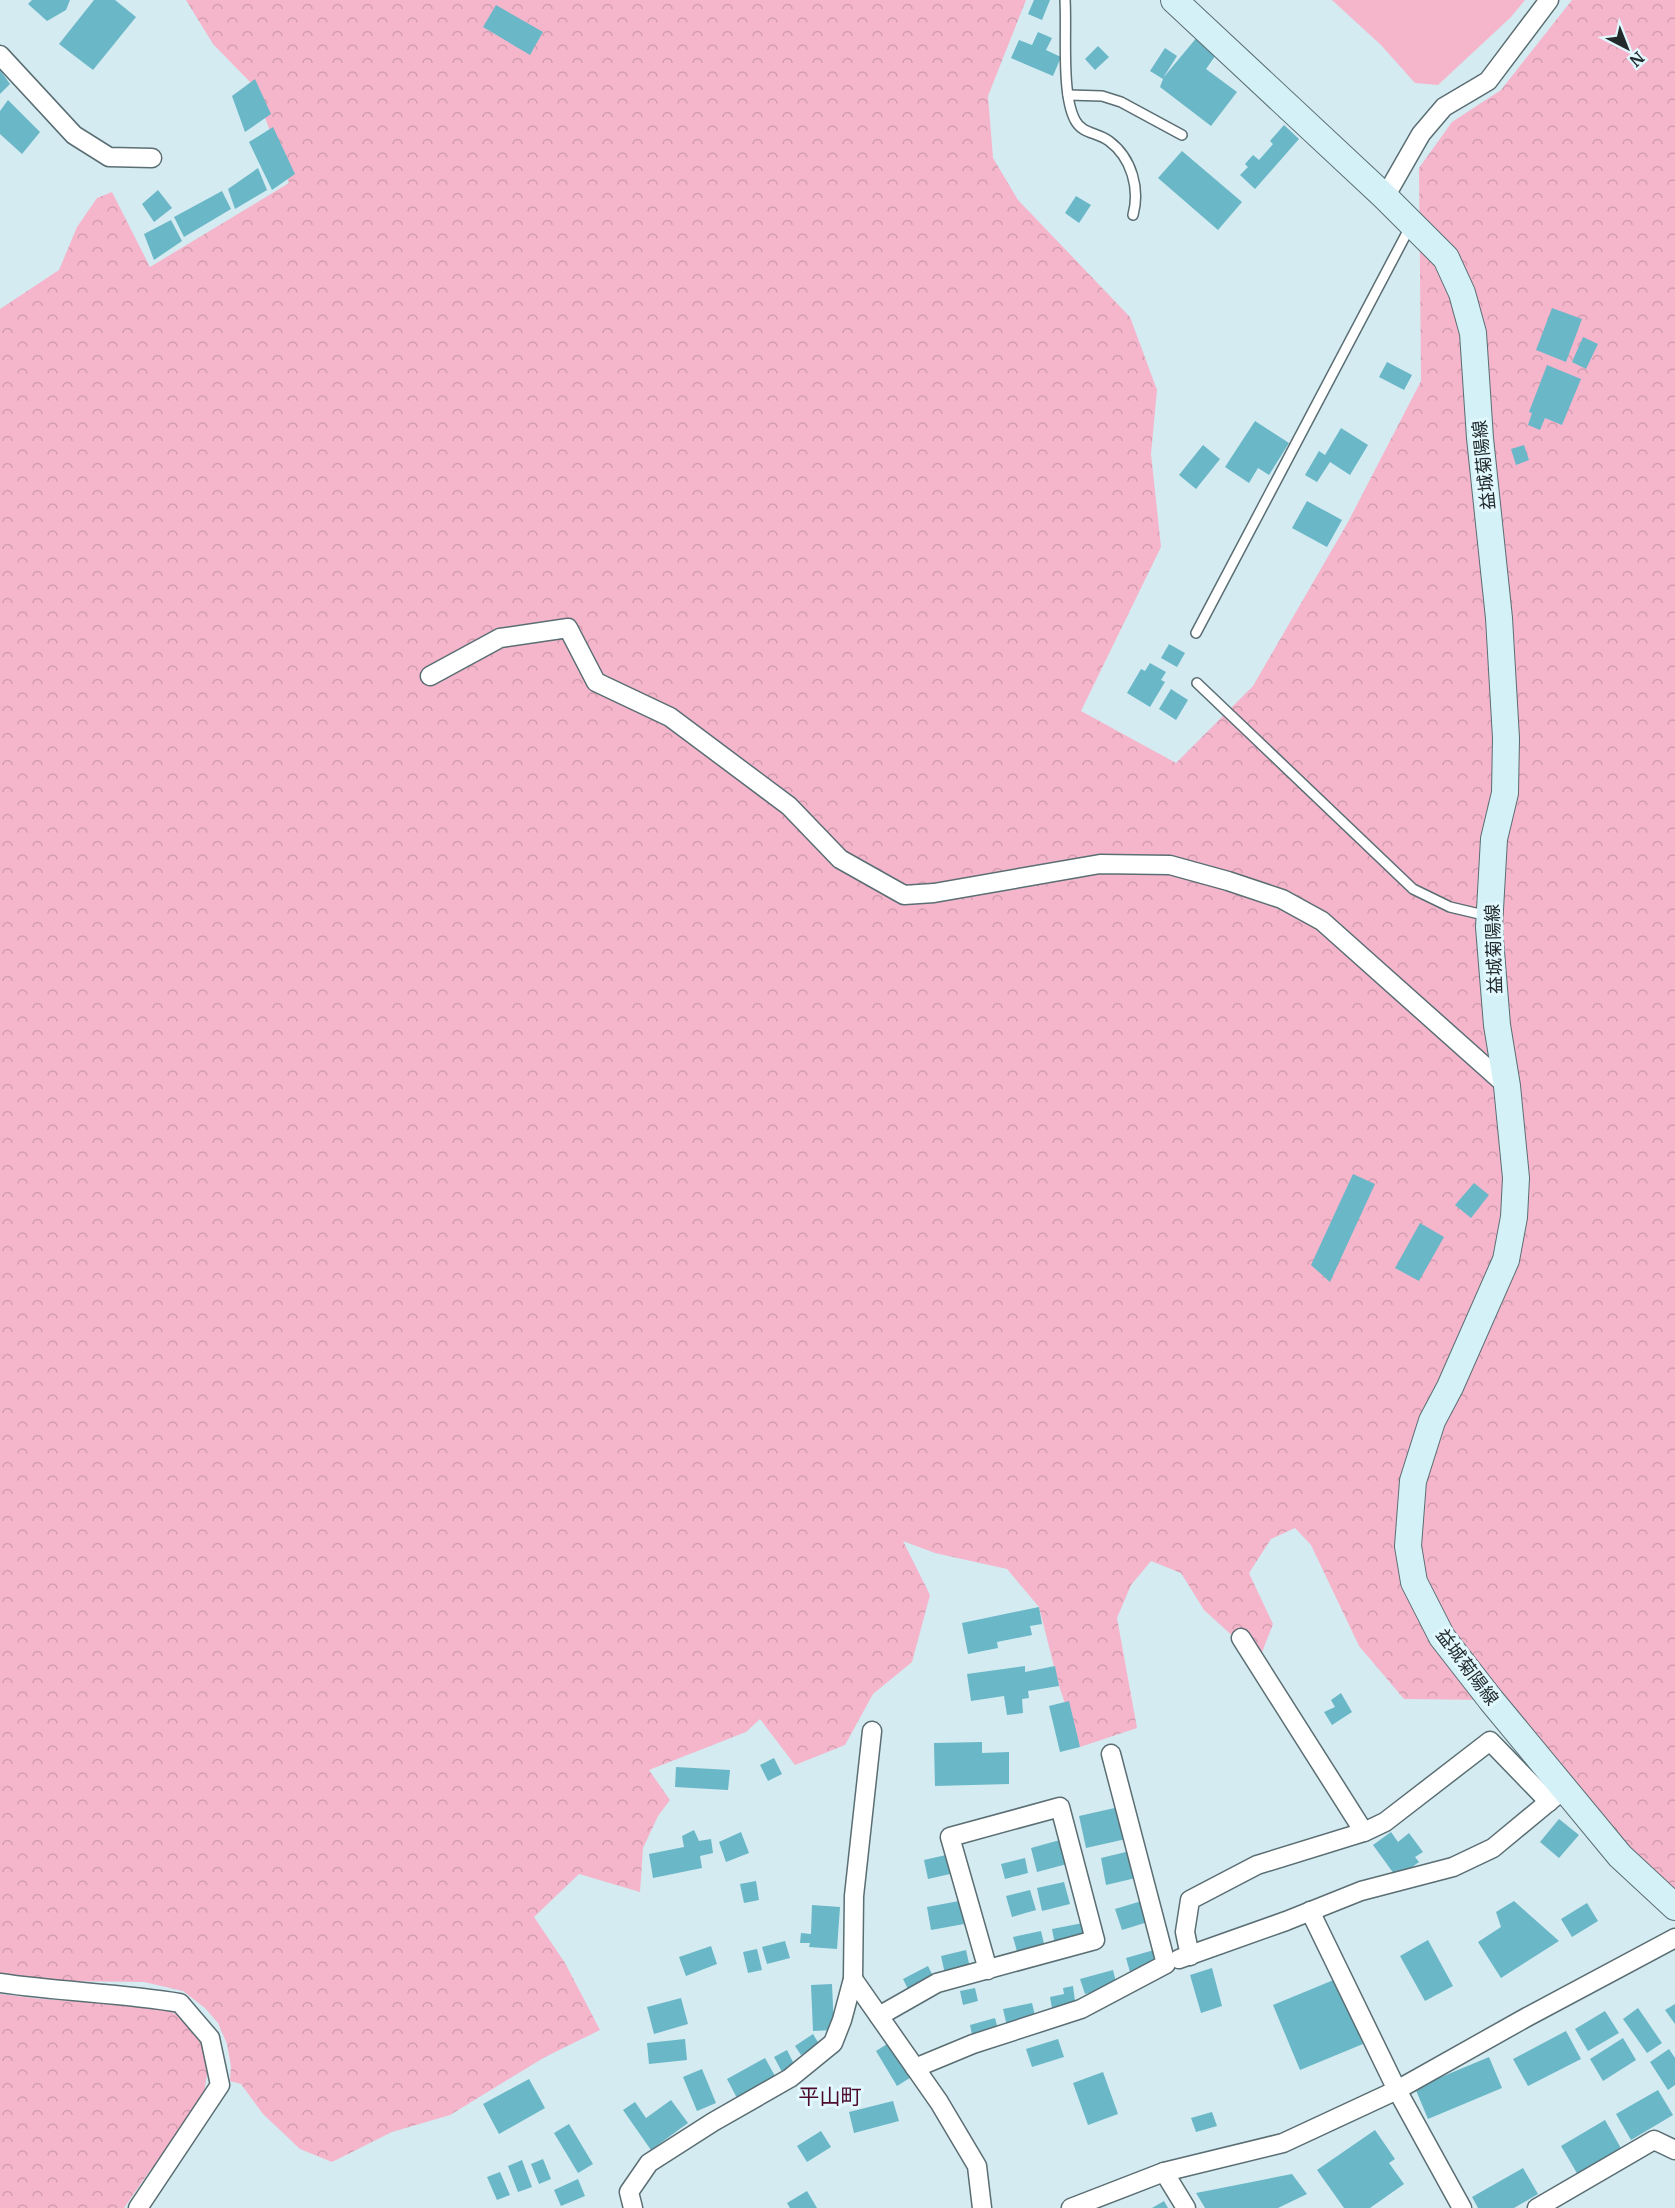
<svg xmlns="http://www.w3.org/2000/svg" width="1675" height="2208" viewBox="0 0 1675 2208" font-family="Merriweather,'Noto Sans JP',serif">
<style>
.park{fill:url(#park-crowns)}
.pitch{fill:#f5b6cc}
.building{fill:#6ab7c8}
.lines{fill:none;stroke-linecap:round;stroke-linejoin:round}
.service-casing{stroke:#5a6e73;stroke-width:12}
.minor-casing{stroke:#5a6e73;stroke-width:21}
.secondary-casing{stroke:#5a6e73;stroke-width:28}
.service{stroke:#fff;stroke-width:9}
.minor{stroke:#fff;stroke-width:18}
.secondary{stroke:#d4f1f7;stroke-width:26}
.labels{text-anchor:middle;stroke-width:6;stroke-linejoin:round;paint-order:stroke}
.street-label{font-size:18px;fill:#222a2c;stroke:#e1f8fe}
.quarter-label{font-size:21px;fill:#4c0a2a;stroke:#e1f8fe}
</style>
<defs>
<pattern id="park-crowns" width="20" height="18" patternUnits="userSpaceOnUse" patternTransform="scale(1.5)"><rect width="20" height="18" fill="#f5b6cc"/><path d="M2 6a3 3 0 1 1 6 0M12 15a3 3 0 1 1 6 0" fill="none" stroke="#d29daf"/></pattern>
</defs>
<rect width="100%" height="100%" fill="#d4ebf1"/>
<!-- park -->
<g class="park">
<polygon points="186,0 1026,0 988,96 993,158 1018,200 1130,317 1157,390 1151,454 1161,547 1081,711 1176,763 1253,686 1348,522 1421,381 1419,168 1452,122 1501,90 1572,0 1675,0 1675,1907 1491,1700 1404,1699 1359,1646 1311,1545 1295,1528 1271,1539 1249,1573 1273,1624 1259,1660 1204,1610 1181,1573 1151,1561 1131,1585 1117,1618 1137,1728 1080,1747 1059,1686 1039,1607 1007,1569 935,1553 903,1541 930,1595 912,1662 873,1694 845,1745 795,1765 760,1719 746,1732 649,1770 670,1800 658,1816 643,1848 640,1892 579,1874 534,1917 565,1963 600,2030 545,2057 450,2115 392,2132 332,2162 300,2149 263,2114 241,2084 230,2081 231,2067 227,2044 218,2023 205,2008 183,1991 144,1982 55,1981 0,1974 0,309 59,270 77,227 97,198 112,192 150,267 289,183 253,85 213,44"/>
<polygon points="0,1994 42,1999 159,2006 178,2015 187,2022 199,2040 207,2056 208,2067 204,2094 164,2161 151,2169 124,2208 0,2208"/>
</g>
<!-- pitch -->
<polygon class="pitch" points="1332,0 1525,0 1511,17 1438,85 1415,83 1381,45"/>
<!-- building -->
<g class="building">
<polygon points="32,0 70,0 66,10 47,21 28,4"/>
<polygon points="94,0 115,0 136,17 93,70 59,44"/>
<polygon points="1034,0 1050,0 1042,20 1028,14"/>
<polygon points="496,5 543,32 530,55 483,27"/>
<polygon points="1038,32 1052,38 1046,50 1061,57 1053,76 1011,58 1019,40 1032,45"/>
<polygon points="1198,36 1218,52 1206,69 1237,92 1211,126 1160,87 1163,79 1150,71 1165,48 1177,56 1163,78"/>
<polygon points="1098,46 1109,57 1095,70 1085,59"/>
<polygon points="0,70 10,84 0,94"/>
<polygon points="255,79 271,114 245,132 232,96"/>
<polygon points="8,100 40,132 22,154 0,134 0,111"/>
<polygon points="1284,125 1299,139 1255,189 1240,175 1248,167 1245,164 1253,155 1259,160 1273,144 1270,141"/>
<polygon points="273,127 295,174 272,190 249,142"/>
<polygon points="1182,151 1242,202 1218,230 1158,178"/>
<polygon points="258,168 267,190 235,209 228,189"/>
<polygon points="158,190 172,208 154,222 142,204"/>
<polygon points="222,191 231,209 184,237 174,217"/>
<polygon points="1076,196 1091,205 1079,223 1065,213"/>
<polygon points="171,220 182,241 154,260 144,234"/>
<polygon points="1552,308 1582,319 1566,362 1536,350"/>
<polygon points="1583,337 1598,344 1586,369 1572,362"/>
<polygon points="1387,362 1412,375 1404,390 1379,377"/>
<polygon points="1547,365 1581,379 1562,425 1545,418 1540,430 1528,425 1532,413 1529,412"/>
<polygon points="1255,421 1289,443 1269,475 1258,468 1249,483 1225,467"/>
<polygon points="1341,428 1368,445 1350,475 1330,462 1317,482 1305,475 1319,451 1325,455"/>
<polygon points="1203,445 1220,459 1196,489 1179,475"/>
<polygon points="1524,445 1529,460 1516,465 1511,449"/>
<polygon points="1307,501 1342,520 1327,547 1292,528"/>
<polygon points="1169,644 1185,653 1177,667 1161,658"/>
<polygon points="1150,663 1166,672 1161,680 1165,682 1150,707 1127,693 1141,669 1145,671"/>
<polygon points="1171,689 1188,700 1176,720 1159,709"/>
<polygon points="1353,1174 1375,1184 1330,1282 1311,1265"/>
<polygon points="1474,1183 1489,1195 1471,1218 1455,1205"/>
<polygon points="1420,1223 1444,1237 1419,1281 1395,1268"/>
<polygon points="1039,1607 1042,1624 1030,1626 1032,1635 997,1642 998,1648 968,1654 962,1623"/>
<polygon points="1025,1666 1025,1672 1055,1666 1059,1686 1028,1691 1029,1698 1022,1699 1023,1713 1007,1715 1004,1696 971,1701 967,1674"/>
<polygon points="1341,1693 1352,1712 1332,1725 1324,1712 1335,1707 1331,1700"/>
<polygon points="1069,1701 1080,1747 1060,1752 1049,1706"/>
<polygon points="982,1742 982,1753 1009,1752 1009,1784 935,1786 934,1743"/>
<polygon points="774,1758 782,1774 768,1781 760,1765"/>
<polygon points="676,1767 730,1770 728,1790 675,1787"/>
<polygon points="1119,1807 1126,1839 1086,1848 1079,1816"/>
<polygon points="1559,1819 1579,1835 1559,1858 1540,1842"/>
<polygon points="694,1830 699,1841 711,1839 713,1853 700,1856 702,1868 653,1878 649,1854 684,1847 682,1836"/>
<polygon points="741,1832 749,1853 726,1862 719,1842"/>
<polygon points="1391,1832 1398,1842 1409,1833 1423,1852 1415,1857 1419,1862 1397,1878 1373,1845"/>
<polygon points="1060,1840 1067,1864 1037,1872 1031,1848"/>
<polygon points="1134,1850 1140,1877 1106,1885 1101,1858"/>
<polygon points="946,1855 950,1874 928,1879 924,1860"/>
<polygon points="1025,1858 1028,1873 1005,1879 1001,1864"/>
<polygon points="756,1881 759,1900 744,1903 740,1884"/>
<polygon points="1064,1882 1070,1904 1042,1911 1037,1888"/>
<polygon points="1030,1890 1036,1910 1012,1917 1006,1896"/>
<polygon points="1145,1900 1151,1921 1122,1930 1115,1909"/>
<polygon points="959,1901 964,1924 931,1930 927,1907"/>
<polygon points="1514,1901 1559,1941 1501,1978 1478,1942 1501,1927 1496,1912"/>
<polygon points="1587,1903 1598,1921 1572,1937 1561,1919"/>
<polygon points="812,1905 840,1907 837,1949 809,1947 810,1943 800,1943 801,1933 811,1934"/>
<polygon points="1083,1923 1086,1938 1055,1945 1052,1929"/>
<polygon points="1041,1931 1045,1948 1018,1955 1013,1937"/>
<polygon points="1428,1940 1453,1986 1425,2001 1400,1956"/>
<polygon points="785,1941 790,1958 767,1964 762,1947"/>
<polygon points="711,1946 717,1964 686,1976 679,1957"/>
<polygon points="757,1949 762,1970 748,1973 743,1952"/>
<polygon points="966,1950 970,1968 945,1974 941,1956"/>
<polygon points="1154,1950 1158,1965 1130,1972 1126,1958"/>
<polygon points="928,1966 935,1980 910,1993 903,1979"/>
<polygon points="1212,1968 1222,2006 1201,2013 1190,1975"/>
<polygon points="1113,1970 1117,1986 1085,1994 1080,1979"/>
<polygon points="1336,1979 1363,2044 1300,2070 1273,2005"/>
<polygon points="832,1984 834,2030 813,2031 811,1985"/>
<polygon points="1073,1986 1076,2009 1053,2014 1050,1997 1064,1994 1063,1988"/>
<polygon points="975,1988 978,2001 963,2005 960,1991"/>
<polygon points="681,1998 688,2024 654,2034 647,2007"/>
<polygon points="1032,2003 1036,2020 1007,2026 1003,2009"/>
<polygon points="1675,2004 1675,2024 1665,2010"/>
<polygon points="1638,2008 1662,2043 1647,2053 1623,2019"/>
<polygon points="1605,2011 1619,2033 1588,2051 1575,2029"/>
<polygon points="995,2018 999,2033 973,2039 970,2025"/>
<polygon points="1566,2031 1581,2059 1528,2086 1513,2059"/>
<polygon points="813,2034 819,2044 801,2055 795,2046"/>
<polygon points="1623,2038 1636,2060 1603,2081 1590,2059"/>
<polygon points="685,2039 687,2060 649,2064 647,2043"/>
<polygon points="1058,2039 1064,2057 1032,2067 1026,2049"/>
<polygon points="892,2041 913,2076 897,2086 876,2051"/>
<polygon points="1669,2049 1675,2058 1675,2085 1668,2090 1650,2062"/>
<polygon points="787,2050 795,2066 782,2072 774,2057"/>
<polygon points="1489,2057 1502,2088 1428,2119 1415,2088"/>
<polygon points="765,2058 775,2076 737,2098 727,2079"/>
<polygon points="702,2069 716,2103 697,2111 683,2077"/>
<polygon points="1103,2072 1118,2114 1088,2125 1073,2083"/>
<polygon points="529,2079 545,2108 499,2134 483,2104"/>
<polygon points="1658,2090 1673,2115 1631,2140 1616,2114"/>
<polygon points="671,2100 688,2123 651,2150 623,2110 635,2102 646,2118"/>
<polygon points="893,2101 899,2121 854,2133 849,2112"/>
<polygon points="1212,2112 1217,2126 1196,2132 1191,2118"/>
<polygon points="1605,2120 1622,2150 1578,2175 1561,2146"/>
<polygon points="569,2124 593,2164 578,2173 554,2133"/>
<polygon points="1375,2130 1395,2159 1389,2163 1404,2184 1370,2208 1344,2208 1317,2170"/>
<polygon points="821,2131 831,2147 807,2162 797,2146"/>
<polygon points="543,2159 551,2179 539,2184 531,2164"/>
<polygon points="522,2160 532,2187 518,2192 508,2166"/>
<polygon points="1523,2168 1538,2194 1514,2208 1478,2208 1472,2197"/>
<polygon points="500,2172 510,2195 497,2200 487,2177"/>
<polygon points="1292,2174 1307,2194 1278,2208 1205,2208 1196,2193"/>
<polygon points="578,2179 585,2196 561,2206 554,2190"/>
<polygon points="807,2191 817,2208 790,2208 787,2203"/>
<polygon points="1164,2201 1168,2208 1152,2208"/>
</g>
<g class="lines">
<!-- service casing -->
<g class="service-casing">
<g id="service">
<path d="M1065 0C1067 30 1061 94 1075 120 1082 134 1097 132 1109 141 1132 158 1140 189 1133 215"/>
<polyline points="1068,95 1102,96 1121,102 1182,135"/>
<polyline points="1196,633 1411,225"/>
<polyline points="1197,683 1413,889 1450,907 1488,916"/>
</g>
</g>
<!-- minor casing -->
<g class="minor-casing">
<g id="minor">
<polyline points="0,55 74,135 109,157 152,158"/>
<polyline points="1385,197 1421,134 1444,107 1488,81 1549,0"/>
<polyline points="430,676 500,638 568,628 596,682 670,717 789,806 840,859 904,895 934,893 1100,864 1170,865 1228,881 1282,899 1322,921 1507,1086"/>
<polyline points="1241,1638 1364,1832"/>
<polyline points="1310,1911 1397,2090 1462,2208"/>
<polyline points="1190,1956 1185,1932 1190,1900 1257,1865 1364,1832 1385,1822 1490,1741 1549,1802"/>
<polyline points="1179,1959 1286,1921 1361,1891 1453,1867 1493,1848 1557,1795"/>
<polyline points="853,1979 939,2102 977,2166 982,2208"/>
<path d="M0 1983C60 1992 121 1993 180 2003L210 2038 220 2085 138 2208"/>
<polyline points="879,2016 937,1983 1095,1940 1060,1807 950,1837 988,1970"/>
<polyline points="915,2068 973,2044 1081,2009 1166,1964 1111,1754"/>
<polyline points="1164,2172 1186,2208"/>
<polyline points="633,2208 629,2192 649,2163 713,2122 790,2078 833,2043 842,2020 853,1979 854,1896 872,1731"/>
<polyline points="1071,2208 1164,2172 1283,2143 1397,2090 1527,2017 1675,1938"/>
<polyline points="1537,2208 1654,2140 1675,2150"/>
</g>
</g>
<!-- secondary casing -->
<g class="secondary-casing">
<polyline id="secondary" points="1174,0 1385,197 1446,258 1462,293 1473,333 1480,438 1499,618 1506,738 1505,793 1494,839 1489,927 1497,1025 1507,1086 1516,1178 1514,1217 1506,1260 1450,1387 1432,1421 1413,1481 1408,1546 1414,1582 1442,1637 1491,1700 1620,1856 1675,1907"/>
</g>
<!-- service -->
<use href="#service" class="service"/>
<!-- minor -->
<use href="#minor" class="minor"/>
<!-- secondary -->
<use href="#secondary" class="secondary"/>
</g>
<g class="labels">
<!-- street labels -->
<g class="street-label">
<text transform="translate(1484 465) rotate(-96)" y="6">益城菊陽線</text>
<text transform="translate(1494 949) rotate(-92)" y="6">益城菊陽線</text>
<text transform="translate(1467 1667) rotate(53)" y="6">益城菊陽線</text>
</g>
<!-- quarter labels -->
<g class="quarter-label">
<text x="830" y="2104">平山町</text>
</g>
</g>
<!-- north arrow -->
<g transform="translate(1627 48) rotate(138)" stroke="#e1f8fe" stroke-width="4.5" paint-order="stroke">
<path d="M0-4.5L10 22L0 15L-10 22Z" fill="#222a2c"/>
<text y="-9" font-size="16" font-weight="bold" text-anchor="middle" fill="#222a2c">N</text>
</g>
</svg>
